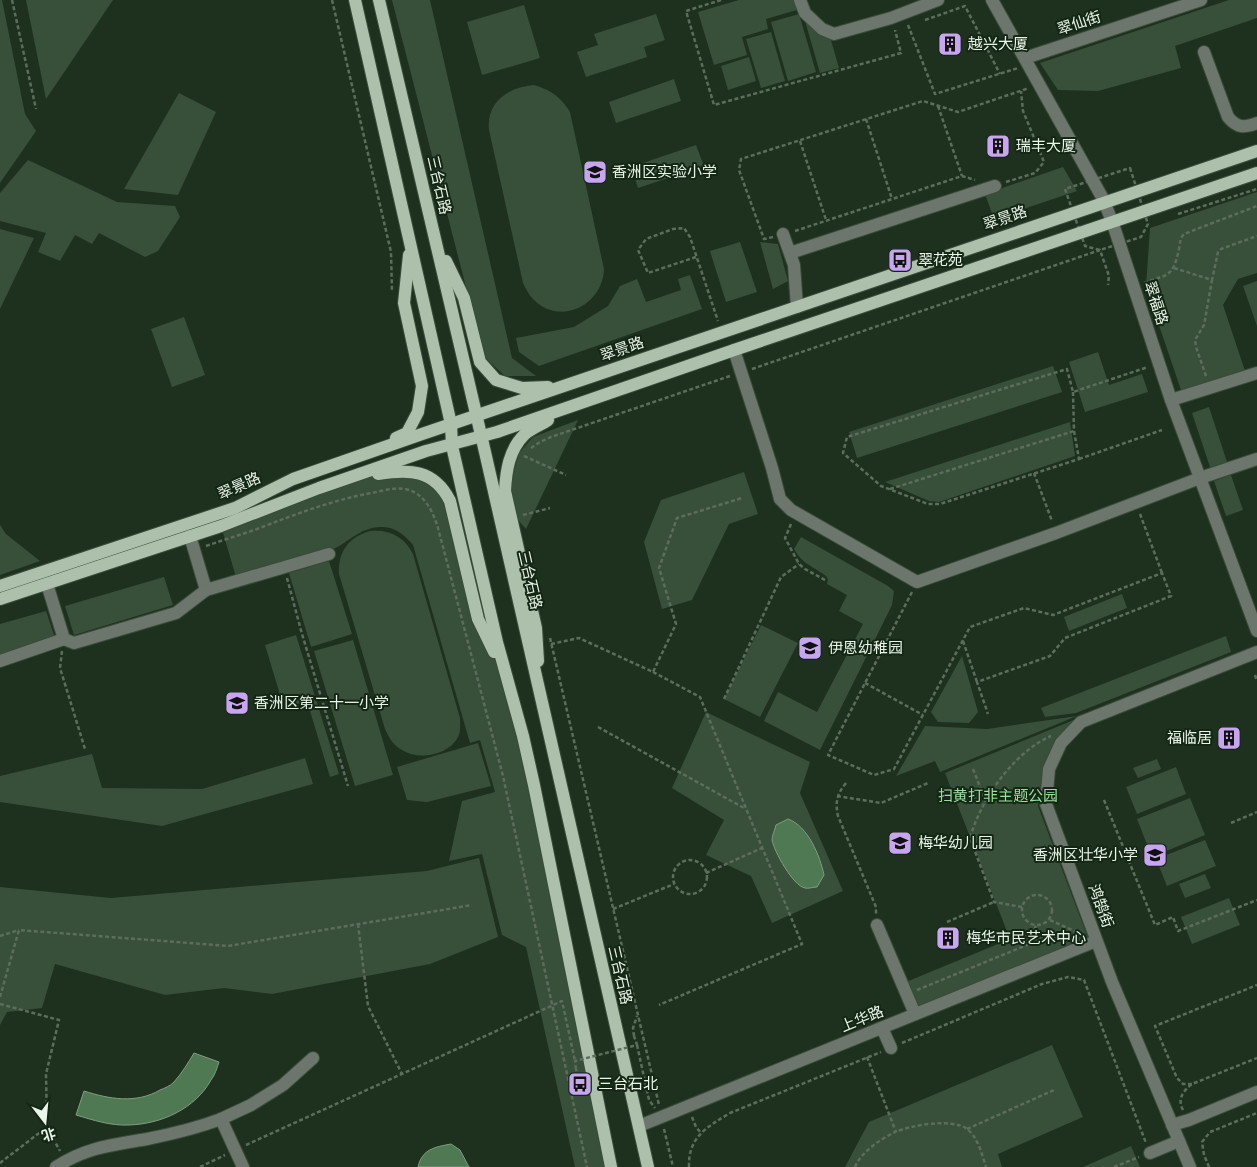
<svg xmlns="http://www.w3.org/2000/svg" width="1257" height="1167" viewBox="0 0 1257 1167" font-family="'Fira Sans Condensed','Noto Sans SC',sans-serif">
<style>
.green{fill:#384f39}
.water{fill:#4f7952;stroke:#7d9e7f}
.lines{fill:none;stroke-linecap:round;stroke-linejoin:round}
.minor-casing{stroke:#3a4c3b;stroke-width:14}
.major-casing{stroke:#3a4c3b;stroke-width:14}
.path{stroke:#5c6d5d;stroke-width:2.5;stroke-dasharray:4 2.5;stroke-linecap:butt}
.minor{stroke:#6c766c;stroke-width:12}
.major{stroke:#acc0ac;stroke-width:12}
.path-bridge{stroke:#5c6d5d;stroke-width:2.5;stroke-dasharray:4 2.5;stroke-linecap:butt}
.labels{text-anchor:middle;stroke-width:4;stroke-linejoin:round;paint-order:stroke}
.street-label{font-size:15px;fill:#e9f5e9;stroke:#142715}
.poi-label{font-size:15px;fill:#e9f5e9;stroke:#142715;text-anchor:start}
.park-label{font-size:15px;fill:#9ddda1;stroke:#142715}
</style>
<rect width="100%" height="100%" fill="#1e311f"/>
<!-- green -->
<g class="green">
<polygon points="0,0 2,0 25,114 36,131 0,183"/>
<polygon points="26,0 113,0 46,99"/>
<polygon points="392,0 430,0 512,358 536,376 505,376 484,357"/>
<polygon points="739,0 794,0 797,10 766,19 768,29 742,37 747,55 714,65 698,12"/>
<polygon points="1229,0 1257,0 1257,18 1175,46 1181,68 1098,91 1058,90 1040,63"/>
<polygon points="524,5 540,58 482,75 467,22"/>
<polygon points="656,14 665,40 644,47 647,57 586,77 577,52 598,45 594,34"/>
<polygon points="799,14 816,72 788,81 771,22"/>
<polygon points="805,21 830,37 839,68 820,73"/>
<polygon points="771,32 785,81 761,88 746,39"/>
<polygon points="749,57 756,81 728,90 721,66"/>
<polygon points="674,79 681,101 616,123 609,102"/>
<path d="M534 85C551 90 561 97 570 112L604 269C603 305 560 327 533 299 529 295 526 289 523 283L489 130C486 102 508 87 534 85Z"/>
<polygon points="179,93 216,112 178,195 124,189"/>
<polygon points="696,145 704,166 638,188 631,167"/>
<polygon points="28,160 117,202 175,206 180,217 158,251 145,257 99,233 92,244 75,235 60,261 38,252 46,233 0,221 0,193"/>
<polygon points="1063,167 1077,191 994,219 985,194"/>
<polygon points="1257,192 1257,273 1238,279 1223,305 1245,371 1182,393 1146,287 1150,228"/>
<polygon points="0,229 34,238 0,309"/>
<polygon points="740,242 757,292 726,302 710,251"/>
<polygon points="760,242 778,244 788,281 773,289"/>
<polygon points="690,275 702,309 539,366 519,352 516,338 574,327 608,306 620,286 637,279 646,302 681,290 678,279"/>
<polygon points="1257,281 1257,326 1243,286"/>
<polygon points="184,317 205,375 172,387 151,329"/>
<polygon points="1098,352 1109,385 1142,374 1148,392 1085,412 1069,362"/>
<polygon points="1053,366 1062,392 857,458 849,432"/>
<polygon points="1209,407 1228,465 1211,470 1192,413"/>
<polygon points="578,420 526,529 517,519 511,490 513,474 519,453 533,437"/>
<polygon points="1070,422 1075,456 939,502 929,501 885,482"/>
<path d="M403 471 442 488 478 619 507 680 611 1167H575L526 947 502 935 482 854 449 861 462 801 495 792 480 740 470 743 413 545C405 535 394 526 381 527 357 528 348 544 329 551 299 561 267 568 236 577L221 526 319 488 379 474Z"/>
<polygon points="744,472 758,514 729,524 692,600 662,609 644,542 661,500"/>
<polygon points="1231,475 1243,510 1226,516 1214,481"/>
<polygon points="0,525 6,534 40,561 0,575"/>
<path d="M370 531C389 529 405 537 413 554L460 718C460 725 461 732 458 737 449 755 419 761 402 750 394 746 389 738 385 729L339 574C338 551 349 537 370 531Z"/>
<path d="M801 537 888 586 894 591 892 605 820 750 764 721 778 692 817 712 863 624 839 611 847 595 827 584 828 579 826 576C813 566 803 565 794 549Z"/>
<polygon points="329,561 352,634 311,647 289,573"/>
<polygon points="164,577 173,605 74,635 65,606"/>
<polygon points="1122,594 1127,608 1069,631 1064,617"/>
<polygon points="46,611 55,638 0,655 0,624"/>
<polygon points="761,625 798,643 760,717 724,699"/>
<polygon points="296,635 339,774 330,777 307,701 284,708 265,645"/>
<polygon points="1226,636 1231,652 1076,713 1045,717 1041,708"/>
<polygon points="353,640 393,775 355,786 314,651"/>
<polygon points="962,656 978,712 969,723 938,722 931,712"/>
<polygon points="706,712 810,762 800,793 843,891 772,923 751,876 706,855 724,820 672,788"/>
<polygon points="1077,716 940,772 935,761 896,776 925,726 987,729"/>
<polygon points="1076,719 1044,772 1038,806 1088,938 917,1008 906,982 1010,939 945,773"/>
<polygon points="478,743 491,786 427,802 407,800 397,767"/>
<polygon points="92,754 102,788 202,789 305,758 313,784 162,826 0,802 0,776"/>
<polygon points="1157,759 1161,769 1138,778 1133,768"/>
<polygon points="1176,767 1186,794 1137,814 1126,787"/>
<polygon points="1190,798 1205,835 1152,857 1137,819"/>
<polygon points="1205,840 1216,866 1167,886 1156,859"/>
<polygon points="479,858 498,937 430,964 272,994 224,988 165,995 55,964 42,1008 7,1012 0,1025 0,887 111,898 427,871"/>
<polygon points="1205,874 1211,888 1185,898 1179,884"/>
<polygon points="1229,898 1240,925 1192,944 1181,917"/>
<polygon points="1052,1045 1083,1117 998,1154 1002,1167 845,1167 869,1122"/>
<polygon points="1131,1146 1140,1167 1083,1167"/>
</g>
<!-- water -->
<g class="water">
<path d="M788 819C808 826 820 856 824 875L817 887C813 887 808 889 805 888 793 886 774 851 772 840 772 835 775 830 776 825Z"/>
<path d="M194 1053 219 1062C217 1068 215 1075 211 1080 195 1109 161 1124 129 1125 111 1126 93 1120 76 1115L84 1091C109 1099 136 1104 160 1090 165 1088 170 1086 174 1082 182 1073 188 1063 194 1053Z"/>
<path d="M451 1144 460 1150 469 1167H418C422 1149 435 1147 451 1144Z"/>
</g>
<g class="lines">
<!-- minor casing -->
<g class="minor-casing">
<g id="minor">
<polyline points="800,0 805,13 822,29 834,34 891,18 938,0"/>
<polyline points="992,0 1102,197 1112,221 1171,400 1257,631"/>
<path d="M1204 52 1228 117C1237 128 1244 128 1257 123"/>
<polyline points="1025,58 1201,0"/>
<polyline points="783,234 794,265 797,307"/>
<polyline points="790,253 995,186"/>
<polyline points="734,350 772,468 780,499 791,510 917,582 1056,533 1200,478 1257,459"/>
<polyline points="1171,400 1257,373"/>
<polyline points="190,536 206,590 329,554"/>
<polyline points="47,584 64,639 74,643 176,613 206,590"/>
<polyline points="0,661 64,639"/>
<polyline points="877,925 915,1014"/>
<polyline points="882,1028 891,1048"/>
<polyline points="221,1119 251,1105 283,1085 313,1058"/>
<polyline points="1172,1125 1189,1120 1257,1092"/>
<polyline points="639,1126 1096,941"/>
<polyline points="1150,1153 1179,1141"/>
<path d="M56 1167C87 1147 113 1145 147 1139 172 1134 197 1128 221 1119L243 1167"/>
<polyline points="1190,1167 1112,982 1046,804 1049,769 1061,743 1081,722 1257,652"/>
</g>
</g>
<!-- major casing -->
<g class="major-casing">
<g id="major">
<polyline points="355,0 451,424 452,446 497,642 523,736 534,785 611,1167"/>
<polyline points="379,0 485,452 648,1167"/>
<polyline points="446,261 464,298 480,362 496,380 522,388 548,387"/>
<polyline points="396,438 407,433 418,412 422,386 404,303 409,255"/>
<path d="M378 474C409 469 434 469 450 501L478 619 494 652"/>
<polyline points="0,586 235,508 293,479 422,434 1257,151"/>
<polyline points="0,599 221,526 319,488 426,451 497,432 737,349 1257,173"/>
<path d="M538 661 536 628 505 491C506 471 509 450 524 435 530 429 541 425 548 420"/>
</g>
</g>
<!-- path -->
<g class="path">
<polyline points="12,0 36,109"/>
<polyline points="332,0 391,252 392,292"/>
<polyline points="721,0 686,11 714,105 901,53 895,30"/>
<polyline points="925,20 965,6 1000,74"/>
<polyline points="908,25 935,94 1018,68"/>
<polyline points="938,106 962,176"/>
<polyline points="866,119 892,199"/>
<polyline points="800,141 826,220"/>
<polygon points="1130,168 1148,224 1141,237 1100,250 1085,246 1065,189"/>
<polyline points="1006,182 1035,173 1044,162 1023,111 1021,91"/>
<polyline points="1178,214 1257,189"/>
<polyline points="795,231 962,176 975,180"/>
<polyline points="773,237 764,239 739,170 741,159 923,101 958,112 1029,88"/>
<polyline points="696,257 648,273 638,250 646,239 673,229 684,228 690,237 718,321"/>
<polyline points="1174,268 1212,280 1218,252 1221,249 1257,236"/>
<path d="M1144 283C1169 274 1173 277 1179 249 1180 243 1180 238 1184 234L1257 206"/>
<polyline points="752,369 1100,250 1109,276 1108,285"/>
<polyline points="1206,376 1196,347 1195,340 1204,325 1212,280"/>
<polyline points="1073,392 1074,431 1079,459 940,504 928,504 881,486 843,453 847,437 1067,369 1073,392 1148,367"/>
<polyline points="531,448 540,442 551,437 730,376"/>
<polyline points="524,456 566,475"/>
<polyline points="1079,459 1162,430"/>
<polyline points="1034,473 1052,521"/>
<polyline points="890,489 1074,431"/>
<polyline points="223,498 252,484"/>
<polyline points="1140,514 1162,573"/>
<polyline points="523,515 550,508"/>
<polyline points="791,524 785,538 799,564 805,569 825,580"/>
<path d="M206 546C223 540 240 535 257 529 296 514 330 501 371 493 383 491 396 486 409 490 426 496 433 512 438 528L503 776 587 1167"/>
<polyline points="287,578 302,634 348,786"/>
<polyline points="912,592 828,755 874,775 894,769 970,627 1024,608 1053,615 1162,573 1171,596 1065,638 1050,656 977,682 988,714"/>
<polyline points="550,638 659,1105"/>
<polyline points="963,641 977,682"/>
<polyline points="551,644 579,638 653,672 676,624 659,568 677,518 742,498"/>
<polyline points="62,651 60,668 85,749"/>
<polyline points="653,672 700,697 802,944 659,1005"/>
<polyline points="1255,675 1257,681"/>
<polyline points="865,683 923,715"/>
<polyline points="724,699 781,577 799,564"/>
<polyline points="598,727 744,808"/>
<polyline points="973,769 986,802"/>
<path d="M846 783C837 794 835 802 838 816L876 907V914"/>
<polyline points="837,796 881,803 928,783"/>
<polyline points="1104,800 1155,925 1173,917 1178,931 1257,900"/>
<polyline points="1231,823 1257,812"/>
<circle cx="690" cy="877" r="17"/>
<polyline points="706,873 762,848"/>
<circle cx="1037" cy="910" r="15"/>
<path d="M1022 907 994 902 970 838C981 799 1014 752 1051 736"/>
<polyline points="613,909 674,884"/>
<polyline points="1050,920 1081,934"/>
<polyline points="947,922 994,902"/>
<polyline points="358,924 368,1006 402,1074"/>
<polyline points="0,936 19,930"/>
<polyline points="917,990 1027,945 1031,941 1036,925"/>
<polyline points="0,997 19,930 228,946 472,905"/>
<polyline points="0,1004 59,1020 46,1074 47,1127 60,1151"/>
<polyline points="634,1036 633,1028 637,1016"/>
<polyline points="902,1043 1042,984 1068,977 1084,980 1146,1143"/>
<polyline points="637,1045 649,1100 655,1108"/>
<polyline points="867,1057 896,1132"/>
<polyline points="1192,1084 1183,1084 1177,1078 1155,1026 1257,985"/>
<polyline points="570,1088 578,1077 576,1069"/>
<path d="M1183 1110C1177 1099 1183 1091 1192 1084L1257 1058"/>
<polyline points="692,1117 696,1127 701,1133"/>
<polyline points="664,1129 673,1167"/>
<polyline points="967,1129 1054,1090"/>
<polyline points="246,1145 562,1001 575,1061"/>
<polyline points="0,1163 47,1127"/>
<polyline points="200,1167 225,1155"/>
<path d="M689 1167C688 1137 707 1127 730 1113L881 1052"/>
<path d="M855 1167C861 1152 881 1139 895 1132 911 1125 953 1118 967 1129 978 1137 982 1155 986 1167"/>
<polyline points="1114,1167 1139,1157"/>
<polyline points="1209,1167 1204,1155 1202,1142 1210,1132 1257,1113"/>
</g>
<!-- minor -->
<use href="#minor" class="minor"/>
<!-- major -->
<use href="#major" class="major"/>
<!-- path-bridge -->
<polyline class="path-bridge" points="576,1069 575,1061 637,1045 634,1036"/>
</g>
<!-- icons -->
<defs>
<g id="building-square" transform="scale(1.25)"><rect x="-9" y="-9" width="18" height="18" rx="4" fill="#c7a6ef" stroke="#142715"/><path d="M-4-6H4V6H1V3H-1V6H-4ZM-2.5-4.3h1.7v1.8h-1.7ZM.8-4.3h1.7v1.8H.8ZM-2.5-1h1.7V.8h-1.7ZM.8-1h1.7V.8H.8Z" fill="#111"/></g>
<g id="school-square" transform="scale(1.25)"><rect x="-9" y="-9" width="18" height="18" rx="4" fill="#c7a6ef" stroke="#142715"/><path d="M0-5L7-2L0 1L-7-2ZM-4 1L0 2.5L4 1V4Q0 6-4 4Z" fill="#111"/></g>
<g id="bus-square" transform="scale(1.25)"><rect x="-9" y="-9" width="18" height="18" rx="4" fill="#c7a6ef" stroke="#142715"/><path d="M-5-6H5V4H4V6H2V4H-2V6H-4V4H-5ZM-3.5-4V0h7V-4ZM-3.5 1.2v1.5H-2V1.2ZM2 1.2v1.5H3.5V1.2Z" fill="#111"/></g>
</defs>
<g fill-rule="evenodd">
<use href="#building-square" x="950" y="44"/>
<use href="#building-square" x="998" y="146"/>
<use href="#school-square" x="595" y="172"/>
<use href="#bus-square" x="900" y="260"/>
<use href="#school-square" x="810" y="648"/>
<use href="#school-square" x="237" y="703"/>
<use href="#building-square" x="1229" y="738"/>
<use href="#school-square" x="900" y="843"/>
<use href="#school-square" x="1155" y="855"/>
<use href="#building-square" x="948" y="938"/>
<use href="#bus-square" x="580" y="1084"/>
</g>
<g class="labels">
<!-- street labels -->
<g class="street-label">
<text transform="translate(1079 23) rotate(-18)" y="5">翠仙街</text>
<text transform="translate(439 185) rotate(77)" y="5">三台石路</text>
<text transform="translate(1005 218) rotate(-19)" y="5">翠景路</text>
<text transform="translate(1156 303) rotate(72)" y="5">翠福路</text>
<text transform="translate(622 349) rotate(-19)" y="5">翠景路</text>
<text transform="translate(239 486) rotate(-24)" y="5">翠景路</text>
<text transform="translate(530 580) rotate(77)" y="5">三台石路</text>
<text transform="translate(1101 906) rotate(70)" y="5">鸿鹄街</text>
<text transform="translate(620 975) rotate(77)" y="5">三台石路</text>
<text transform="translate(862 1019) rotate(-22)" y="5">上华路</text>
</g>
<!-- poi labels -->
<g class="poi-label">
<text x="968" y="49">越兴大厦</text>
<text x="1016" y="151">瑞丰大厦</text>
<text x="612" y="177">香洲区实验小学</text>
<text x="918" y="265">翠花苑</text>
<text x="828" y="653">伊恩幼稚园</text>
<text x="254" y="708">香洲区第二十一小学</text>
<text x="1212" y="743" text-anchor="end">福临居</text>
<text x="918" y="848">梅华幼儿园</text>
<text x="1138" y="860" text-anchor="end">香洲区壮华小学</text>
<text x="966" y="943">梅华市民艺术中心</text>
<text x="598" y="1089">三台石北</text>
</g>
<!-- park labels -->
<g class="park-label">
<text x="998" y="801">扫黄打非主题公园</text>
</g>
</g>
<!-- north arrow -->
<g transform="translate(45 1122) rotate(164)" stroke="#142715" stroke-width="4" paint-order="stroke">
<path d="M0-4L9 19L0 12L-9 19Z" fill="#e9f5e9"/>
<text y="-8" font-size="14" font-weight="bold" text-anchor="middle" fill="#e9f5e9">北</text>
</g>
</svg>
